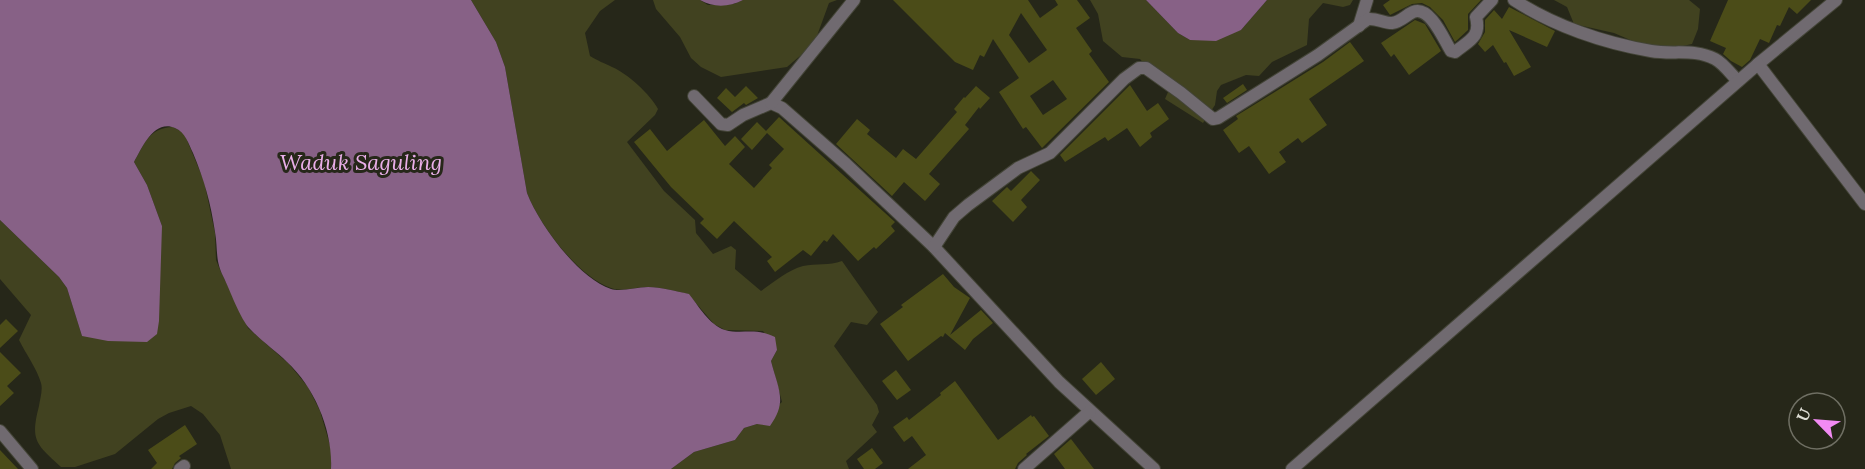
<svg xmlns="http://www.w3.org/2000/svg" width="1865" height="469" viewBox="0 0 1865 469" font-family="Lora,serif">
<style>
.green{fill:#414220}
.water{fill:#876186}
.building{fill:#4b4c18;fill-rule:evenodd}
.lines{fill:none;stroke-linecap:round;stroke-linejoin:round}
.minor-casing{stroke:#434437;stroke-width:14}
.minor{stroke:#706a70;stroke-width:12}
.labels{text-anchor:middle;stroke-width:6;stroke-linejoin:round;paint-order:stroke}
.water-label{font-size:22px;font-style:italic;fill:#eaafe9;stroke:#262719}
</style>
<rect width="100%" height="100%" fill="#262719"/>
<!-- green -->
<g class="green">
<path d="M471 0H615L600 11 585 33 590 56C598 61 604 63 612 67 627 73 651 95 658 109L655 115 627 142 664 191 695 220 696 233 713 254 731 246 736 250 735 269 761 291C774 282 788 270 803 266 816 263 829 266 842 261L878 312 867 325 851 322 834 346 877 405 879 412 872 425 877 432 846 461 849 469H671L694 452 735 440 744 428 757 424 782 402 771 361 777 350 763 331 725 330 714 324 688 294C675 291 661 287 647 287 637 287 621 292 611 288 578 277 539 224 527 193L505 67 496 42Z"/>
<polygon points="653,0 700,0 708,5 734,4 743,0 837,0 829,3 814,44 787,67 721,77 701,67 691,58 680,37 656,9"/>
<polygon points="1090,0 1146,0 1178,33 1190,40 1241,30 1267,0 1353,0 1350,5 1343,7 1323,3 1309,19 1307,45 1272,62 1259,76 1246,75 1221,85 1217,91 1215,105 1203,123 1165,99 1168,92 1140,59 1122,57 1103,41 1098,14"/>
<polygon points="1554,0 1689,0 1700,9 1698,29 1692,44 1673,48 1635,42 1614,33 1574,24 1567,7"/>
<path d="M173 127 184 133 204 181 215 233 216 260 221 272 248 328 289 364 308 387 320 411 332 452 331 469H231L220 435 203 414 191 406 169 413 158 419 115 454 75 467H61C36 444 30 441 39 406 40 399 43 390 41 383 37 369 26 354 19 340L31 315 0 279V220L59 277 67 288 82 336 162 226 147 185 134 162C145 143 149 128 173 127Z"/>
</g>
<!-- water -->
<g class="water">
<path d="M0 0H471L496 42 505 67 527 193C539 224 578 278 611 289 621 292 637 287 648 287 661 287 675 291 689 294 698 305 709 325 725 330 742 335 755 327 775 337L777 350 771 361C778 389 788 401 770 426L757 424 744 428 735 440 694 452 671 469H331C333 431 315 388 287 362 276 351 261 341 250 329 240 319 230 290 223 276 215 260 218 249 215 232 211 204 204 179 193 153 188 143 186 133 175 128 154 119 142 148 134 162L147 185 162 226 159 321 157 334 147 342 108 341 82 336 67 288 59 277 0 220Z"/>
<path d="M700 0H743C729 7 714 8 700 0Z"/>
<polygon points="1146,0 1267,0 1241,30 1216,41 1190,40 1178,33"/>
</g>
<!-- building -->
<g class="building">
<path d="M893 0H1028L1040 18 1058 5 1055 0H1077L1090 18 1076 28 1092 51 1089 54 1109 82 1042 148 1026 127 1023 129 999 92 1019 78 993 39 984 57 980 55 973 70 955 62ZM1021 13 1047 50 1029 63 1009 35ZM1053 80 1067 99 1043 115 1030 96Z"/>
<polygon points="1390,0 1481,0 1468,14 1468,30 1455,42 1443,20 1430,7 1422,3 1412,4 1390,15 1383,5"/>
<polygon points="1728,0 1811,0 1797,14 1789,7 1780,26 1777,25 1769,43 1760,39 1750,60 1742,67 1731,61 1723,54 1726,48 1710,41"/>
<polygon points="1509,7 1555,31 1547,47 1509,30 1531,67 1514,76 1506,62 1504,63 1493,45 1485,52 1478,44 1485,32 1485,20 1494,10 1502,19"/>
<polygon points="1415,20 1425,24 1441,51 1409,75 1394,54 1391,57 1381,43"/>
<polygon points="1350,42 1364,61 1309,99 1327,125 1302,143 1298,138 1279,152 1286,162 1269,174 1249,146 1239,153 1223,130 1238,119 1236,116 1323,62"/>
<polygon points="1243,84 1247,90 1227,103 1223,98"/>
<polygon points="1130,85 1147,111 1158,103 1169,119 1150,133 1152,137 1140,147 1127,128 1108,141 1105,137 1065,162 1060,155"/>
<polygon points="746,86 758,98 746,105 744,103 732,112 717,98 726,88 735,97"/>
<polygon points="976,86 990,98 980,109 979,107 965,125 969,129 929,174 940,184 925,201 904,182 892,196 836,144 857,119 870,130 867,134 896,158 903,149 916,159 957,112 954,109 964,97 965,98"/>
<polygon points="779,117 895,222 891,226 895,231 876,249 874,247 858,261 833,234 827,242 824,240 811,256 803,250 775,272 767,261 772,257 734,221 717,239 700,223 704,219 671,187 634,142 650,129 667,151 704,120 725,146 735,136 745,147 729,164 754,188 772,168 769,165 784,149 767,133 752,150 741,139 757,122 766,131"/>
<polygon points="1031,171 1040,180 1021,200 1027,207 1013,222 992,201 1007,187 1011,191"/>
<polygon points="943,274 954,287 970,298 950,335 981,310 993,323 973,339 965,350 945,333 943,337 941,336 908,361 880,324 903,307 901,305"/>
<polygon points="6,319 18,331 0,348 0,325"/>
<polygon points="0,352 21,373 7,386 14,393 0,406"/>
<polygon points="1101,362 1115,379 1096,395 1082,379"/>
<polygon points="896,370 911,390 897,400 882,381"/>
<polygon points="955,381 998,440 1031,415 1032,417 1034,416 1049,436 1026,454 1027,455 1018,463 1015,469 908,469 926,455 912,436 904,442 893,427 907,417 909,420 941,395 940,393"/>
<polygon points="185,425 197,444 179,456 181,458 175,463 172,469 151,469 157,463 148,450"/>
<polygon points="1071,439 1094,469 1065,469 1054,454"/>
<polygon points="872,448 883,463 875,469 864,469 857,459"/>
<polygon points="0,450 18,469 0,469"/>
</g>
<g class="lines">
<!-- minor casing -->
<g class="minor-casing">
<g id="minor">
<path d="M1514 0C1554 26 1604 43 1651 51 1673 55 1694 48 1715 59 1723 63 1731 74 1738 81"/>
<polyline points="1359,26 1367,0"/>
<polyline points="1758,64 1836,0"/>
<polyline points="694,96 721,124 728,125 743,115 771,103 782,108 846,164 934,247 1059,382 1154,469"/>
<polyline points="771,103 854,0"/>
<path d="M934 247 954 217 968 205 1018 168 1050 153 1124 79 1139 68H1146L1181 93 1213 119 1218 118 1318 55 1368 19C1377 18 1383 23 1392 23 1401 22 1406 15 1413 12 1430 5 1444 40 1451 51L1455 52C1470 40 1481 37 1476 17L1492 0"/>
<polyline points="0,431 32,469"/>
<polyline points="180,469 184,466"/>
<polyline points="1024,469 1090,411"/>
<polyline points="1292,469 1758,64 1865,204"/>
</g>
</g>
<!-- minor -->
<use href="#minor" class="minor"/>
</g>
<g class="labels">
<!-- water labels -->
<g class="water-label">
<text x="361" y="170">Waduk Saguling</text>
</g>
</g>
<!-- north arrow -->
<g transform="translate(1817 421) rotate(295)"><circle r="28" fill="#262719" stroke="#6f6f63" stroke-width="1.5"/>
<path d="M0-4.5L10 22L0 15L-10 22Z" fill="#f28af3"/>
<text y="-9" font-size="16" font-weight="bold" text-anchor="middle" fill="#dcdcd3">U</text>
</g>
</svg>
